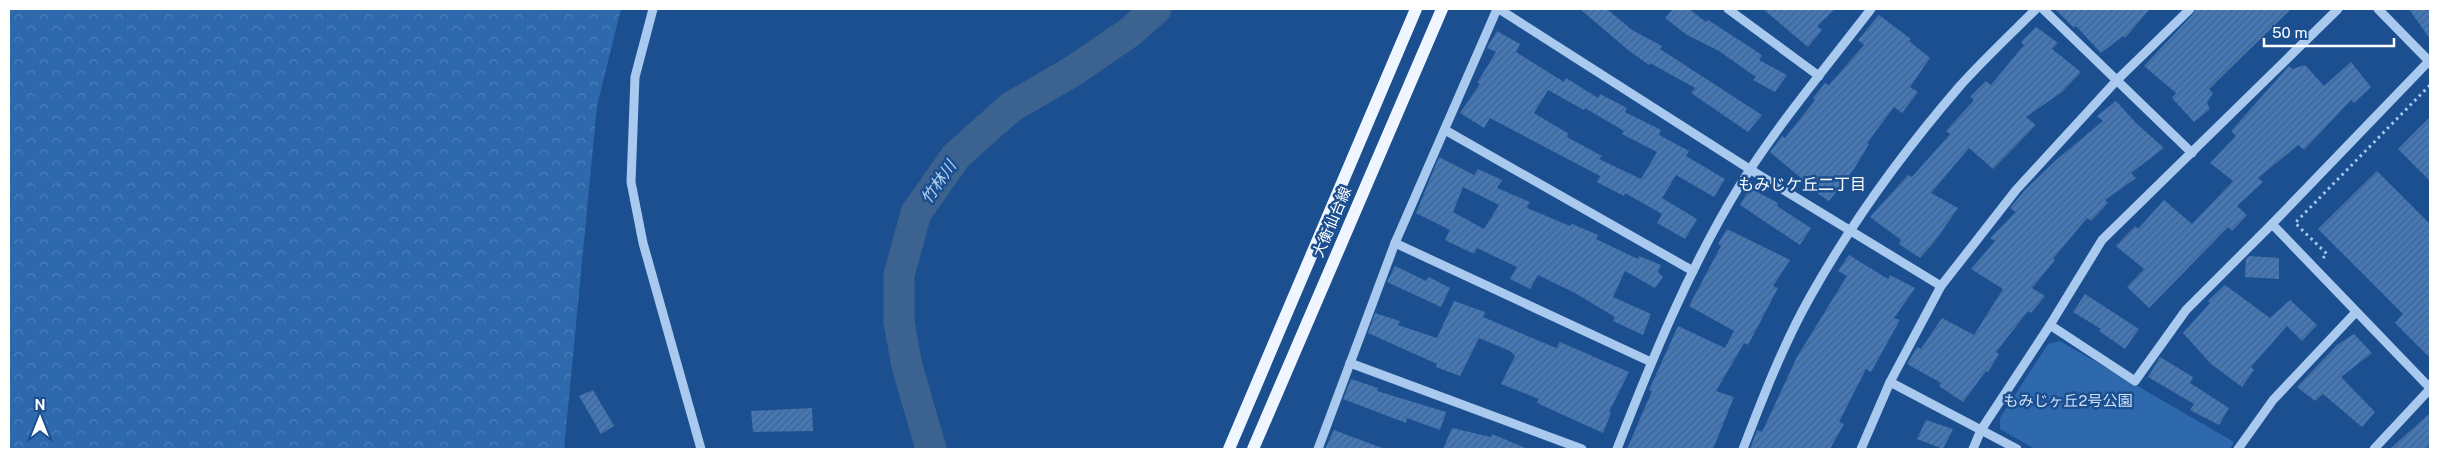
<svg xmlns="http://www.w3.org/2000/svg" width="2439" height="458" viewBox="0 0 2439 458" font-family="'Public Sans','Noto Sans JP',sans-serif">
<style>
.forest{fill:url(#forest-crowns)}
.park{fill:#2e69ad}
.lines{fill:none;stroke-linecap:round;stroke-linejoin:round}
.river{stroke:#3c6290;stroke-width:31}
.building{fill:url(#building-hatch);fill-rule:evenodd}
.path{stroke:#a9c9ee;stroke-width:3;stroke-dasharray:2.5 4;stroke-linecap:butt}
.minor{stroke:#a9c9ee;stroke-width:9}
.major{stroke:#f0f6ff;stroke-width:12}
.labels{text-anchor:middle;stroke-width:5;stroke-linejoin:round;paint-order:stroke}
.street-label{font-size:15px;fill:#fff;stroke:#1b4f8f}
.park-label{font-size:15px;fill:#cfe3fa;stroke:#1b4f8f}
.water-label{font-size:16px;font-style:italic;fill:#b5d3f5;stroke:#1b4f8f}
.neighbourhood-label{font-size:16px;fill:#fff;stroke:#1b4f8f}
</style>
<defs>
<pattern id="forest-crowns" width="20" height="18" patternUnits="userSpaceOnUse" patternTransform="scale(1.25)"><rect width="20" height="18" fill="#2e69ad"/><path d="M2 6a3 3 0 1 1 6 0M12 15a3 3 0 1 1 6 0" fill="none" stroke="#4d80b9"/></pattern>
<pattern id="building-hatch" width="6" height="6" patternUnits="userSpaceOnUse" patternTransform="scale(1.25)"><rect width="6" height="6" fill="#4478b7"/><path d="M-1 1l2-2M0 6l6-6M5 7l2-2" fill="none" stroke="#486282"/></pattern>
</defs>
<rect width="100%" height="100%" fill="#1b4f8f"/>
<!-- forest -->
<polygon class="forest" points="9,9 621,9 597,106 564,449 9,449"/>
<!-- park -->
<polygon class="park" points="2060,341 2234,442 2230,449 2035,449 2000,429 2000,418 2048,344"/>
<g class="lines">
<!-- river -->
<polyline class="river" points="931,449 907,366 899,322 899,275 916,213 956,156 1011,107 1073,71 1130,32 1156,9"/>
</g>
<!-- building -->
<g class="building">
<polygon points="1580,9 1607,9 1632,30 1662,46 1660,49 1762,115 1748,132 1691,93 1695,88 1650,63 1649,65 1628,50"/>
<polygon points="1673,9 1689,9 1706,22 1708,20 1762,55 1759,60 1787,75 1775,92 1753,80 1756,77 1719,51 1687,35 1665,18"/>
<polygon points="1763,9 1835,9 1817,26 1822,30 1808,47"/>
<polygon points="2055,9 2150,9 2125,38 2123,36 2101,53 2076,26 2074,28"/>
<polygon points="2196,9 2291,9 2209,89 2213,93 2207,102 2210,109 2194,122 2172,98 2176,93 2144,66 2194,13"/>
<polygon points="2409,9 2430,9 2430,39"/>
<polygon points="1879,15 1911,39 1909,41 1930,58 1910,87 1918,92 1902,113 1894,107 1867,143 1869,144 1854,169 1829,201 1805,185 1807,183 1770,152 1782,136 1785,138 1815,100 1813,98 1825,83 1829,85 1864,45 1858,40"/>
<polygon points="2036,27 2058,43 2052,49 2081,72 2062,92 2026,117 2036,125 1993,169 1969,148 1931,193 1958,208 1935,241 1920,258 1899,244 1901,240 1870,217 1908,175 1912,177 1950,134 1946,131 1974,100 1970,97 1986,81 1991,85 2024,45 2021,42"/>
<path d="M1497 31 1520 44 1516 52 1564 82 1566 78 1598 98 1600 94 1627 108 1625 112 1661 130 1659 135 1689 151 1686 156 1725 179 1714 197 1676 175 1662 198 1697 219 1685 239 1657 223 1662 214 1625 193 1624 196 1597 182 1600 176 1490 118 1484 128 1460 113 1480 84 1477 83 1496 52 1487 48ZM1548 90 1584 110 1585 108 1624 131 1622 134 1657 152 1641 179 1599 159 1602 156 1567 137 1569 134 1534 113Z"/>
<polygon points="2351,62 2371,87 2354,103 2351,100 2304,150 2298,145 2258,178 2263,182 2237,206 2247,215 2232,231 2228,227 2149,308 2127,287 2144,269 2116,246 2135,226 2138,229 2164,200 2192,224 2233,181 2210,163 2236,136 2231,131 2289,66 2292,69 2305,65 2324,86"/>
<polygon points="2116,101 2136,123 2164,148 2131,173 2136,178 2105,200 2108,203 2091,221 2087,218 2053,259 2055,260 2032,288 2045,296 2031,313 2028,311 1996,352 1999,354 1988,372 1986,371 1963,402 1939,386 1941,383 1907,364 1917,347 1921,349 1942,318 1974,335 2003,289 1971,269 1995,241 1990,238 2016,212 2010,208 2025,190 2056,160 2103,121 2097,116"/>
<polygon points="2430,117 2430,181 2398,149"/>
<path d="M1439 157 1474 175 1478 169 1502 180 1497 188 1530 202 1527 208 1570 226 1572 224 1598 235 1596 239 1638 259 1639 256 1661 265 1658 272 1663 277 1655 288 1625 271 1613 297 1651 314 1643 335 1613 321 1615 317 1575 293 1538 275 1530 289 1510 279 1517 267 1477 248 1474 254 1445 240 1450 230 1416 213ZM1463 187 1499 205 1484 229 1453 212Z"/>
<polygon points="2377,171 2430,224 2430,358 2395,323 2403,314 2318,229"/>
<polygon points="1750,188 1778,203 1777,206 1811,228 1800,245 1740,205"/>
<polygon points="1727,229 1790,260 1773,286 1778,288 1748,345 1744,343 1716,391 1734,397 1713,449 1627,449 1652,391 1649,390 1678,326 1725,348 1734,331 1689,306 1721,246 1718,244"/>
<polygon points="1849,255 1888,279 1890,275 1915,288 1894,318 1900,320 1871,372 1866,369 1839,422 1844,424 1830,449 1750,449 1757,430 1762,432 1797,357 1847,276 1838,271"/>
<polygon points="2249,256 2279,258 2279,279 2245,277 2246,259"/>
<polygon points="1395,266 1426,281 1429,277 1450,288 1441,307 1387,282"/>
<polygon points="2225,285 2270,318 2290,300 2317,325 2302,341 2287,326 2251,367 2254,370 2242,387 2211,364 2183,333 2210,303 2208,301"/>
<polygon points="2085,294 2139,329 2125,349 2099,331 2101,329 2073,312"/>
<polygon points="1454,301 1485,312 1483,317 1556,348 1560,342 1629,372 1609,412 1611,413 1603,433 1537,403 1539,399 1501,384 1515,356 1510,351 1479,338 1460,376 1436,367 1437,364 1368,333 1375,313 1400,321 1398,325 1437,338"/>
<polygon points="2354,334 2372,353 2341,377 2375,412 2362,427 2323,394 2315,401 2297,387 2337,345"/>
<polygon points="2160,357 2193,377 2190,383 2229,408 2219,425 2190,410 2194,404 2148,377"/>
<polygon points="1351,379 1378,388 1377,391 1446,412 1440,430 1407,418 1406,423 1343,399"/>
<polygon points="593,390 614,426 601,434 579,396"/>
<polygon points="812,408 813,431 753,432 751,411"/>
<polygon points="2430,413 2430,445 2425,449 2390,449"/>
<polygon points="1926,420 1953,429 1943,449 1917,439"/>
<polygon points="1452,428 1491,437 1492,434 1528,449 1443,449"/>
<polygon points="1334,430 1382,448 1382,449 1325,449"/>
</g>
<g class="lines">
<!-- path -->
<polyline class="path" points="2323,258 2327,254 2295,223 2430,85"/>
<!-- minor -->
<g class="minor">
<polyline points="653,9 635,77 631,182 643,243 701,449"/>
<polyline points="1499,9 1751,170 1941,286"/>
<polyline points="1728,9 1819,76"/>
<polyline points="2043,9 2192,153"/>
<polyline points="2378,9 2429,61"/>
<polyline points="1445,130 1693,271"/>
<polyline points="2272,224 2430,388"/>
<polyline points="1395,243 1651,362"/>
<polyline points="2050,325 2102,240 2338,9"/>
<polyline points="1350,363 1582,449"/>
<polyline points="1890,382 2017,449"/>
<polyline points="1318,449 1395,243 1497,9"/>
<path d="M1617 449C1652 359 1689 268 1740 185 1779 123 1827 66 1871 9"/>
<path d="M1743 449C1763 397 1783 345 1810 297 1852 222 1903 152 1959 87 1983 60 2010 35 2036 9"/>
<polyline points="1861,449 1890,382 1941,286 2016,190 2117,80 2190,9"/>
<polyline points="1973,449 1981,430 2050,325 2135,381 2186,310 2272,224 2430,60"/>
<polyline points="2238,449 2273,400 2356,312"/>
<polyline points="2374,449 2430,389"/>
</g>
<!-- major -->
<g class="major">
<polyline points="1229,449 1416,9"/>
<polyline points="1253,449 1442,9"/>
</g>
</g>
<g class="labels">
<!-- street labels -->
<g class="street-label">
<text transform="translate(1332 222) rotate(-67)" y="5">大衡仙台線</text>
</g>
<!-- park labels -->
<g class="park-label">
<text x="2068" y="406">もみじヶ丘2号公園</text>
</g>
<!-- water labels -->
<g class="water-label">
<text transform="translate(938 182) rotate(-55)" y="6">竹林川</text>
</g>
<!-- neighbourhood labels -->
<g class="neighbourhood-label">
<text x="1802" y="190">もみじケ丘二丁目</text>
</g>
</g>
<!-- border -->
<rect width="2439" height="458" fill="none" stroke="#ffffff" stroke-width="20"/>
<!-- north arrow -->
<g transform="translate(40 418)" stroke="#1b4f8f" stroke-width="4" paint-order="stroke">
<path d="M0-4L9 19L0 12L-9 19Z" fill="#ffffff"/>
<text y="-8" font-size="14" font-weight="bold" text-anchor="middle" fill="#ffffff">N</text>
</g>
<!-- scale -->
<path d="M2264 38v8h130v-8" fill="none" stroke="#ffffff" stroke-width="2.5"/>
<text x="2272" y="38" font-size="15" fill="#ffffff" stroke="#1b4f8f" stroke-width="4" paint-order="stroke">50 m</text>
</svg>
